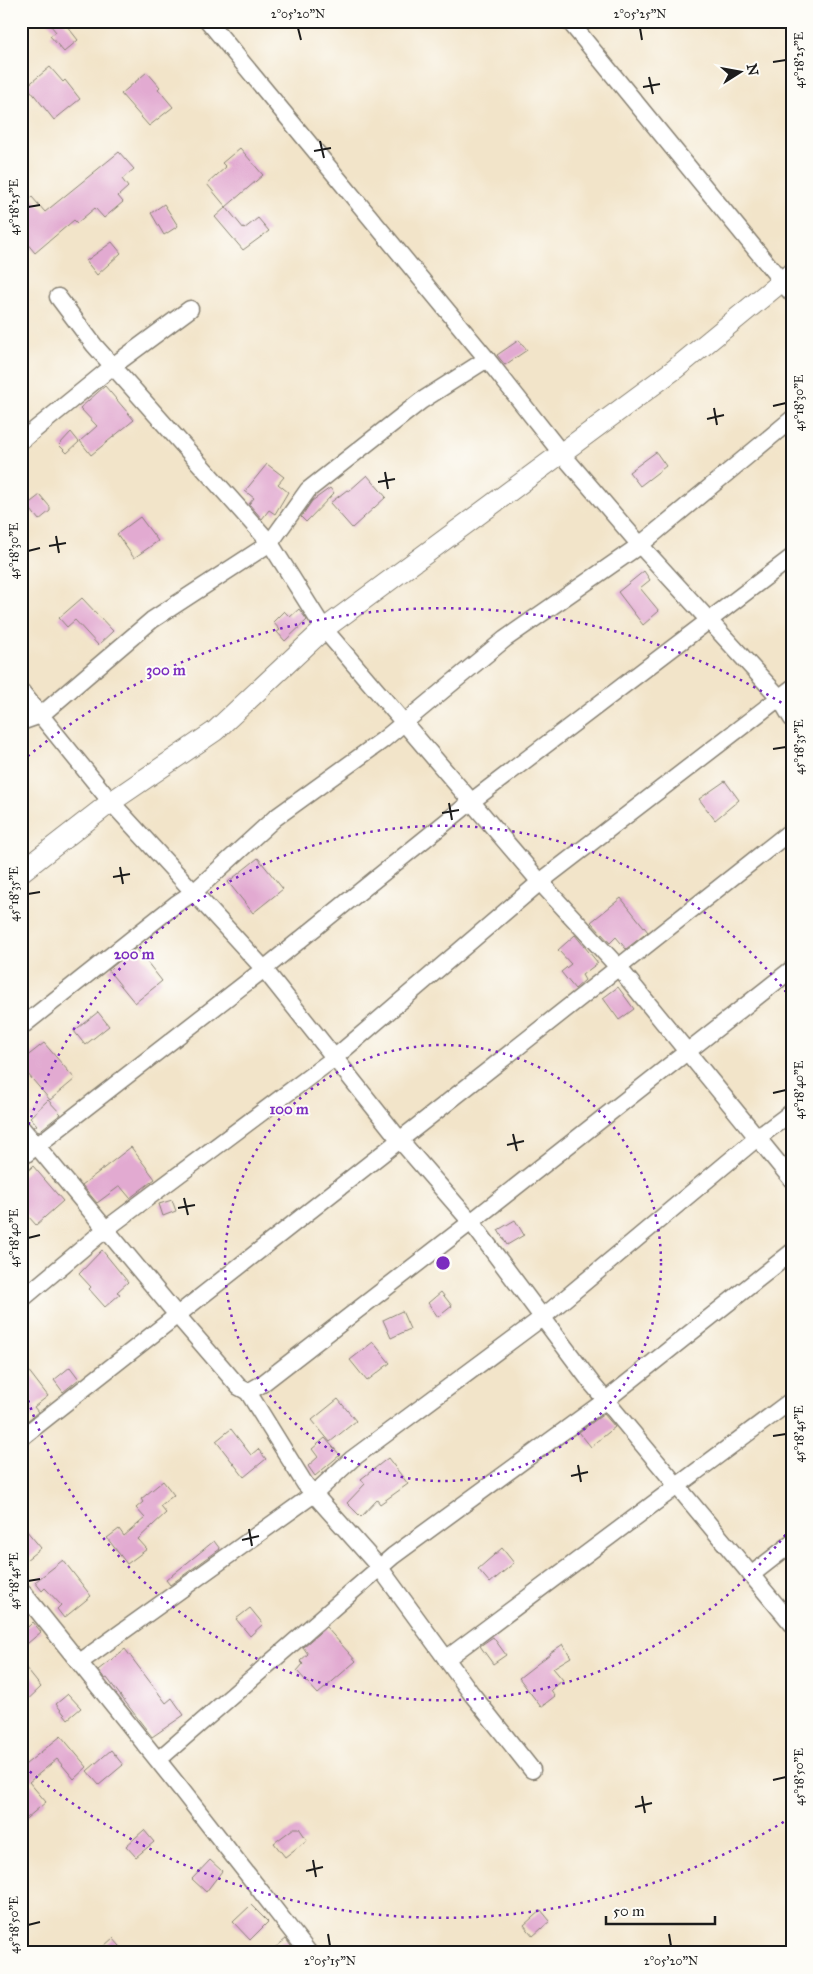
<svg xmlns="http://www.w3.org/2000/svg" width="813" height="1974" viewBox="0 0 813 1974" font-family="'IM FELL Great Primer',serif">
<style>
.building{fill:#e2aad1}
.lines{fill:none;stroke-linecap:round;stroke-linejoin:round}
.minor-casing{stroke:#878072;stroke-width:19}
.tertiary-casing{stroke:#878072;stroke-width:22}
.minor{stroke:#fff;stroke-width:16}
.tertiary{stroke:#fff;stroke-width:20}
.ticks{fill:none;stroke:#1c1c1c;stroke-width:2}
.ring{fill:none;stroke:#7b2cbf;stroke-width:2.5;stroke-dasharray:2.5 5}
.centre{fill:#7b2cbf;stroke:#fdfcf7;stroke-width:2.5}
.ring-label{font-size:15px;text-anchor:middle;font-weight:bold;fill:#7b2cbf;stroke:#fdfcf7;stroke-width:4;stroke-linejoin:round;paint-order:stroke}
.neatline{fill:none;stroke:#1c1c1c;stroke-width:2}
.ticks-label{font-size:12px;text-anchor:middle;fill:#1c1c1c}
</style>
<rect width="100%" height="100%" fill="#fdfcf7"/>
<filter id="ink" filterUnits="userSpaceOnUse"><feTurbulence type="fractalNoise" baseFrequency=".02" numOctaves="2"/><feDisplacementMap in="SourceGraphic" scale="10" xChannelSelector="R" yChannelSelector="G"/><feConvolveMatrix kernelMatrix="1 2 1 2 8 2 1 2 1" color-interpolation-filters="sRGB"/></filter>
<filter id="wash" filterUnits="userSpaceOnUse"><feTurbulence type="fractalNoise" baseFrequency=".0096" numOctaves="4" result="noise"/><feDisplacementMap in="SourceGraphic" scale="20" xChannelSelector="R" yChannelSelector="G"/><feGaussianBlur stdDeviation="1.12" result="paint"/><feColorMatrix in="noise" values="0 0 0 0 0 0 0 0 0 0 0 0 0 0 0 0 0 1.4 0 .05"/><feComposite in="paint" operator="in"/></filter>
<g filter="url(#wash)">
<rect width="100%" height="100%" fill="#f2e4c9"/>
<g id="blocks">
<!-- building -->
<g class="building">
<polygon points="47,21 63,21 78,40 64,52 50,36 56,32"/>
<polygon points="50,67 63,82 65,80 80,99 54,120 27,86"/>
<polygon points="147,72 160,87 158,89 173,107 149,126 121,94"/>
<polygon points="240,148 263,175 226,207 207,184 226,167 222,163"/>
<polygon points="119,152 134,169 122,179 128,187 118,196 123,202 104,218 95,208 77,223 74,220 35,253 21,236 21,207 32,197 45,212"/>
<polygon points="164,204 178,226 164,235 151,213"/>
<polygon points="226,207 244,229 258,218 269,231 243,250 215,217"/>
<polygon points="112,242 121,253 97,275 86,261"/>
<polygon points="519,340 527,350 505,365 497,355"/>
<polygon points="105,386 134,420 91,455 80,441 97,426 80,408"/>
<polygon points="71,432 79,442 67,453 59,445"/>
<polygon points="656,452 666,466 640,486 629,472"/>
<polygon points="267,464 284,477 278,484 288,492 275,514 269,510 262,519 249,504 254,498 245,491"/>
<polygon points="367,475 386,497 352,528 330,503 347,490 349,491"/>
<polygon points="330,488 334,493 306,522 301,517 312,501"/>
<polygon points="40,495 50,507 50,511 39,520 27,505"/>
<polygon points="140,517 158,541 134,558 117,534"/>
<polygon points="644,571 650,580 640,588 659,611 643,625 618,592"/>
<polygon points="82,598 113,631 98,645 75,620 67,627 59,618"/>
<polygon points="299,609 307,620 285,641 277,632 280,630 273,622 284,611 290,617"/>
<polygon points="725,781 739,800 715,820 699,799"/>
<polygon points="258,858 283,889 253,913 228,882"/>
<polygon points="621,898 648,932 626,949 616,937 610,943 591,922"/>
<polygon points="575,935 598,963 582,975 585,980 575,989 561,972 571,964 558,950"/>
<polygon points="136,948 162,981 135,1003 108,970"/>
<polygon points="618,987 634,1009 619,1020 603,998"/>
<polygon points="98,1012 109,1026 85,1045 74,1031"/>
<polygon points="44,1043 75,1079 50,1100 21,1066 21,1061"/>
<polygon points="48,1100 61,1114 38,1132 34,1127 37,1125 30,1117"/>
<polygon points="131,1147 155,1179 130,1198 120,1186 97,1203 82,1185"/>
<polygon points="33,1166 63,1201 36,1225 21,1208 21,1177"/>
<polygon points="172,1200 176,1211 163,1216 159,1204"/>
<polygon points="515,1220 524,1235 507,1245 498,1230"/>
<polygon points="102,1250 128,1282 117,1292 120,1294 105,1307 89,1289 91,1287 79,1274"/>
<polygon points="441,1292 452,1306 438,1317 428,1303"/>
<polygon points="402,1311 410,1329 391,1338 383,1320"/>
<polygon points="373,1342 390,1363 367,1381 350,1360"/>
<polygon points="21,1361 48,1396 34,1407 38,1412 27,1421 23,1416 21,1417"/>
<polygon points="70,1367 79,1379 63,1392 54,1380"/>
<polygon points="338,1399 356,1421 330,1442 312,1420"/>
<polygon points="604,1414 615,1427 591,1447 579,1432"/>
<polygon points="231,1429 251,1455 258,1449 266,1459 244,1477 216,1441"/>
<polygon points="325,1438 340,1455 315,1476 308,1466 318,1457 312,1449"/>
<polygon points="388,1458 408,1484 380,1504 377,1500 361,1517 347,1503 365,1484 361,1479"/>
<polygon points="163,1481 174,1495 160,1506 166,1513 138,1539 147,1549 127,1564 107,1538 119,1529 124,1536 145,1518 136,1508 143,1502 141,1499"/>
<polygon points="21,1524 41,1548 21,1564"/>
<polygon points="214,1541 220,1549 170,1585 166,1580"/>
<polygon points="502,1548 514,1563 490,1583 478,1569"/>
<polygon points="63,1560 91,1596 64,1618 57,1609 61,1605 45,1588 42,1591 35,1582"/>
<polygon points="250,1608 263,1624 250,1636 236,1619"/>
<polygon points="21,1618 28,1627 33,1622 41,1632 21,1649"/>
<polygon points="326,1627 356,1661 318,1694 297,1671 303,1664 300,1661 308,1654 303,1647"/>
<polygon points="493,1637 506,1655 493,1664 480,1646"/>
<polygon points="563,1644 571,1657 553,1668 563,1680 551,1690 555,1696 541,1707 519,1678 550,1654 550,1653"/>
<polygon points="125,1649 166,1703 172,1698 184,1715 152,1737 107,1678 105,1679 98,1670"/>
<polygon points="21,1662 41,1687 21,1706"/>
<polygon points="68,1694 81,1708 68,1719 56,1704"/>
<polygon points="61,1736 87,1767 74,1779 57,1759 29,1782 46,1802 21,1823 21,1768"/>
<polygon points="111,1750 123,1765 99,1785 87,1771"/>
<polygon points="294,1828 299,1828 307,1840 285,1857 274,1843"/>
<polygon points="144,1830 154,1842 136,1857 126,1846"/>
<polygon points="210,1860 222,1871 206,1892 192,1879"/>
<polygon points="251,1905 268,1922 250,1940 233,1922"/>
<polygon points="541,1910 550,1921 533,1936 524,1925"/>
<polygon points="113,1938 126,1953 96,1953"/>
<polygon points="286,1939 293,1949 288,1953 268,1953"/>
</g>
</g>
</g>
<g filter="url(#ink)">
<use href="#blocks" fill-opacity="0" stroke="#878072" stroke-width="1"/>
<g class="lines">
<!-- minor casing -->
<g class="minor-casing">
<g id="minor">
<polyline points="208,21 487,359 562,454 640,545 779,697 792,719"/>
<polyline points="569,21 792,294"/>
<polyline points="58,297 94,345 270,543 324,629 540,882 619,968 792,1180"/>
<polyline points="21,441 113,366 190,309"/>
<polyline points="21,691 111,802 264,969 399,1139 471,1222 593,1385 792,1624"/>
<polyline points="21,722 41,715 152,620 270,543 308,490 421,401 487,359"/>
<polyline points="21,1027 176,904 194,892 275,818 383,740 505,639 640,545 792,419"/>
<polyline points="21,1127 177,1315 239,1387 248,1392 262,1384 471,1222 792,969"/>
<polyline points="21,1158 264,969 472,801 792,557"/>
<polyline points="21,1300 106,1229 333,1059 540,882 792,688"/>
<polyline points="248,1392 305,1484 380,1568 471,1693 532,1770"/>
<path d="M21 1438C278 1235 536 1034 792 830"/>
<polyline points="751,1575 792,1543"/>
<polyline points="21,1590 180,1788 309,1953"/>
<polyline points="446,1659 792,1400"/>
<polyline points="80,1662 314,1494 352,1459 543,1317 757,1138 792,1112"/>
<polyline points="158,1760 393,1556 606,1400 792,1252"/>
</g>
</g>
<!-- tertiary casing -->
<g class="tertiary-casing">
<polyline id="tertiary" points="21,872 111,802 215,731 324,629 675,369 792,273"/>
</g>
<!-- minor -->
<use href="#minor" class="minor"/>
<!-- tertiary -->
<use href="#tertiary" class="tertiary"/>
</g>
</g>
<!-- ticks -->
<path class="ticks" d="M298 28 301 40M640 28 642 40M773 62 786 60M649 77 653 94M643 87 660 84M320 141 324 158M314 151 331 148M28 207 40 205M773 406 786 403M714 408 717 425M707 419 724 415M385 472 388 489M378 482 395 479M56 536 59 553M49 546 66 543M28 551 40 548M773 749 786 747M449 803 452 820M442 813 459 810M120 867 123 884M113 877 130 874M28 894 40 892M773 1093 786 1090M513 1134 517 1151M507 1145 524 1141M184 1198 188 1215M178 1208 195 1205M28 1238 40 1235M773 1436 786 1434M578 1465 581 1482M571 1476 588 1472M249 1529 252 1546M242 1540 259 1536M28 1581 40 1579M773 1780 786 1777M642 1796 645 1813M635 1807 652 1803M313 1860 316 1877M306 1871 323 1867M28 1925 40 1922M328 1934 330 1946M669 1934 671 1946"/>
<!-- distance rings -->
<g class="ring">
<circle cx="443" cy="1263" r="218"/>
<path d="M790 1529A437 437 0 0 1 22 1380M22 1146A437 437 0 0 1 790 997"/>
<path d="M790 1818A655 655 0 0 1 22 1765M22 761A655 655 0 0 1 790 708"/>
</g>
<circle cx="443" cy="1263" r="8" class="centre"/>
<g class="ring-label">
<text x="166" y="675">300 m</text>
<text x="134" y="959">200 m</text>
<text x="289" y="1114">100 m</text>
</g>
<!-- margin -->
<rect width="813" height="1974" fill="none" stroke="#fdfcf7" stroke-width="55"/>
<!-- north arrow -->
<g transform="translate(740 72) rotate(79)" stroke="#fdfcf7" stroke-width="4" paint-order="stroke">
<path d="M0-4L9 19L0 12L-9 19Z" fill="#1c1c1c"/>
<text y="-8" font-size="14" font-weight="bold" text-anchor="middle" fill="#1c1c1c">N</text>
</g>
<!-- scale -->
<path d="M606 1916v8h109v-8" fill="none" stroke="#1c1c1c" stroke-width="2.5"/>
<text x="613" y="1916" font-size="15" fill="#1c1c1c" stroke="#fdfcf7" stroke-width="4" paint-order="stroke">50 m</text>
<rect x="28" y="28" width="758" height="1918" class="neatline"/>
<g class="ticks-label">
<text x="298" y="18">2°05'20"N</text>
<text x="640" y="18">2°05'25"N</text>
<text transform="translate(799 60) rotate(-90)" y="4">45°18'25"E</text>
<text transform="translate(14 207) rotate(-90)" y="4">45°18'25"E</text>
<text transform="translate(799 403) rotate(-90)" y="4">45°18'30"E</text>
<text transform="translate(14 551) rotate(-90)" y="4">45°18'30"E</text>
<text transform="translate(799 747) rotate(-90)" y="4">45°18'35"E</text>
<text transform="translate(14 894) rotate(-90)" y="4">45°18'35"E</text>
<text transform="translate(799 1090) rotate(-90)" y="4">45°18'40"E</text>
<text transform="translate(14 1238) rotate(-90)" y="4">45°18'40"E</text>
<text transform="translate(799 1434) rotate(-90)" y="4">45°18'45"E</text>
<text transform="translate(14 1581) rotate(-90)" y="4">45°18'45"E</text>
<text transform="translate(799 1777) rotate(-90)" y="4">45°18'50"E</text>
<text transform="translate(14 1925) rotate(-90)" y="4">45°18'50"E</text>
<text x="330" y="1965">2°05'15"N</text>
<text x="671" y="1965">2°05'20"N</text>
</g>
</svg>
